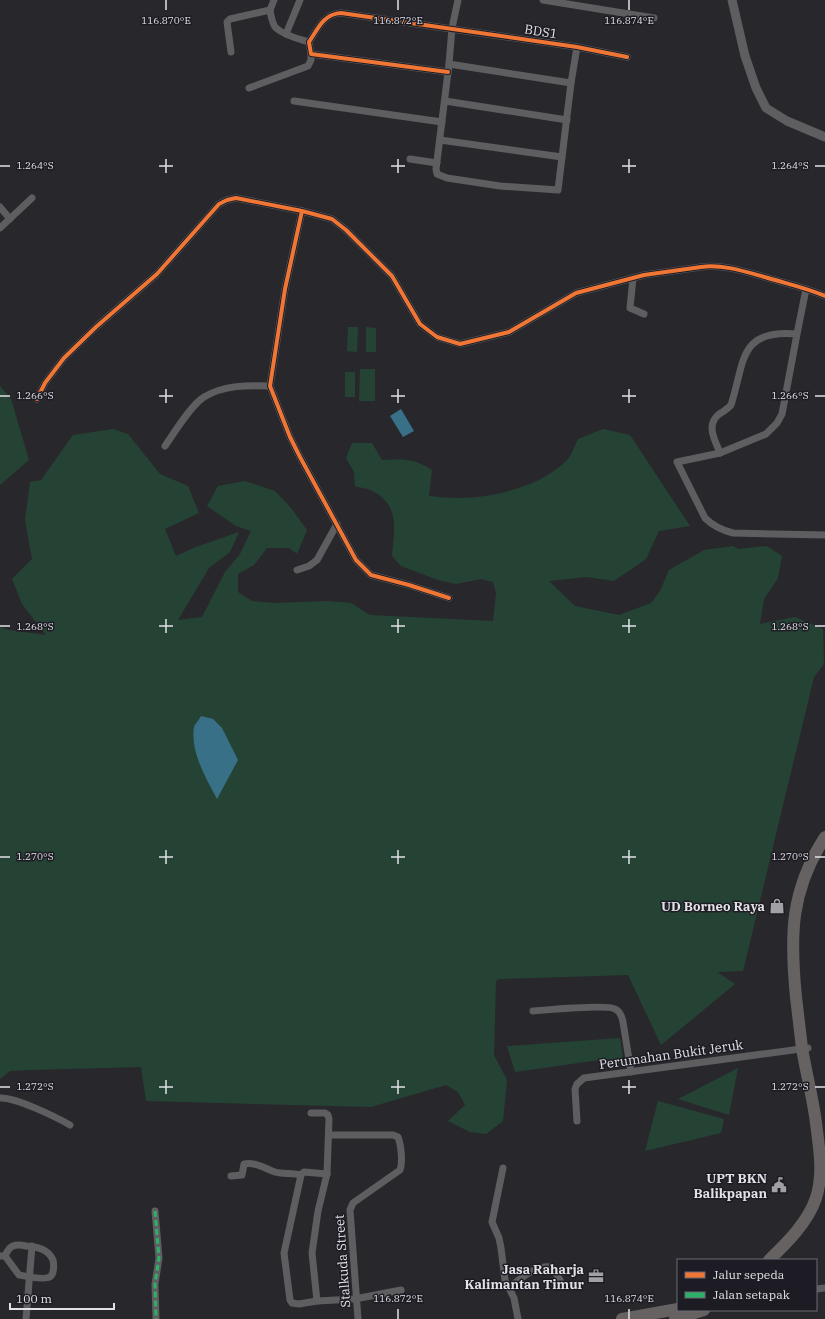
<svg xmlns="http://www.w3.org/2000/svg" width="825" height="1319" viewBox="0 0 825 1319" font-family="'IBM Plex Serif',serif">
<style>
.green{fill:#254334}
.water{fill:#387087}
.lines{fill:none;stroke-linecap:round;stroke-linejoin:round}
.minor{stroke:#5e5e61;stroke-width:7}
.tertiary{stroke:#5e5e61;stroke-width:9}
.trunk{stroke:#666261;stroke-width:12}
.quiet{stroke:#2db169;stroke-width:3;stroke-dasharray:6 3;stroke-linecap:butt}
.cycleway-casing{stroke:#1d1c24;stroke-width:6}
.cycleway{stroke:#f07635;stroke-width:4}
.ticks{fill:none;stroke:#e1e1e6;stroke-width:1.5}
.labels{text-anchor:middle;stroke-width:3;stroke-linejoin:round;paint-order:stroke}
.street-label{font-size:13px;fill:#e1e1e6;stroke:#1d1c24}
.poi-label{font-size:13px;font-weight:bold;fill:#e1e1e6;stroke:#1d1c24;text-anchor:end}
.ticks-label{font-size:10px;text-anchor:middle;fill:#e1e1e6;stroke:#1d1c24;stroke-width:3;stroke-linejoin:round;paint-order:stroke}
</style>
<rect width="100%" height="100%" fill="#28282c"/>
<!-- green -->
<g class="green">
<polygon points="348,327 358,327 357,352 347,351"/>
<polygon points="366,327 376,328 376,352 366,352"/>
<polygon points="360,369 375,369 375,401 359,401"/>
<rect x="345" y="372" width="10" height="25"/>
<polygon points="0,386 11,399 29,460 0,485"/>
<path d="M113 429 128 434 160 474 188 486 199 513 165 529 176 556 196 547 239 532 230 552 209 568 178 620 202 617 225 572 240 554 251 531 236 526 207 506 218 486 245 481 275 491 291 508 307 530 297 554 289 548H267L254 565 238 574V592L252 601 275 603 328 601 351 603 370 615 493 621 496 593 493 582 481 579 456 584 438 580 401 566 392 556C394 531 400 508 376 493 371 489 362 488 355 486L354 472 346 458 352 443H372L382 460C403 459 414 458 432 470L429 496C439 497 449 498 459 498 494 498 542 486 567 460 572 455 575 445 578 439L603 429 630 435 690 526 659 531 646 559 614 581 587 577 549 581 575 606 619 615 651 603 660 591 669 570 704 550 733 546 738 549 767 546 782 556 778 578 764 599 760 624 795 617 823 629 824 664 814 677 743 971 717 972 735 984 661 1045 628 975 499 979 496 981 494 1055 507 1080 503 1121 486 1134 470 1132 448 1121 465 1105 458 1092 446 1085 371 1107 146 1101 141 1067 30 1070 10 1071 0 1079V627L9 630 46 635 22 604 12 579 32 559 25 520 30 482 41 480 73 435Z"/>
<polygon points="620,1038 624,1064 610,1065 599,1060 515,1072 507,1046"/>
<polygon points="738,1068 729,1115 678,1099"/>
<polygon points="658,1101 724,1119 721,1133 645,1151"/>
</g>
<!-- water -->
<g class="water">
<polygon points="401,409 414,431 403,437 390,416"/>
<path d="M201 716 213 719 222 728 238 760 217 799C206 778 190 752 194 727 195 724 199 720 201 716Z"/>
</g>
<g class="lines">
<!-- minor -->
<g class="minor">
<polyline points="458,0 452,28 449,64 436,169 437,174 447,178 500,186 558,190 571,83 577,47"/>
<polyline points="543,0 654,18"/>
<path d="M270 10C271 16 272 24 276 28 285 36 299 39 309 42"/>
<polyline points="286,34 300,0"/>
<polyline points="231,52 227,22 230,19 270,10 274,0"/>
<polyline points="449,64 571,83"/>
<path d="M448 72 311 54 309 42C318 29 323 14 341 13L577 47 627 57"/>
<polyline points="249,88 308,66 311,60 311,54"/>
<polyline points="294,101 442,122"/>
<polyline points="445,101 567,120"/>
<polyline points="440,140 562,157"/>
<polyline points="410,159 437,163"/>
<polyline points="0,207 10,219"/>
<polyline points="302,211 285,289 270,386 290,437 300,457 356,560 371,575 409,585 449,598"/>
<polyline points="0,228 32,198"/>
<polyline points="633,278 630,308 644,314"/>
<path d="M797 334C738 329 745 362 731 405 727 410 723 411 718 415 706 426 715 440 720 453L766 434 777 423 782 414 797 334 806 289"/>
<path d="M37 399 45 383 64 358 96 327 157 274 219 204 227 200 236 198 302 211 332 219 346 230 392 276 420 324 437 337 460 344 509 332 576 293 644 275 701 267C724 264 746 272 768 278 788 284 807 288 825 296"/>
<path d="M165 446C174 433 191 405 204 397 224 385 248 385 270 386"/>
<path d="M720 453 677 462 705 518C713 526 721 530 733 533L825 535"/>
<polyline points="297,570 309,566 317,560 337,524"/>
<path d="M533 1011C548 1010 606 1004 615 1009 620 1011 622 1017 623 1022L631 1072"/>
<path d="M0 1098C15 1097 56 1117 70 1125"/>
<polyline points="311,1113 325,1113 328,1115 329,1119 327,1174 318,1211 312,1253 317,1301"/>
<polyline points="577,1121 575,1089 577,1084 584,1078 808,1048"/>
<path d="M329 1135H393L398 1137C401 1145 403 1162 400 1170L353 1203 350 1210 358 1319"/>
<polyline points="503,1168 492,1222 499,1238 501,1248 505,1280 514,1298 518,1319"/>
<polyline points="327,1174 304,1172 301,1175 284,1253 290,1300 292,1303 299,1304 317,1301 355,1299 401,1290"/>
<path d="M231 1176 242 1175 244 1164C256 1162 264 1168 275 1172 281 1174 294 1173 301 1175"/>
<polyline points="155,1211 159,1258 155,1284 156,1319"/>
<path d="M0 1256H5C7 1252 9 1247 13 1246 17 1244 22 1245 26 1246 38 1247 48 1249 53 1260 54 1264 54 1273 51 1276 47 1281 24 1276 19 1275L5 1256"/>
<path d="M509 1288C521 1278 535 1265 552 1267L560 1280"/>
<polyline points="816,1289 825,1288"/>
<polyline points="26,1319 32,1246"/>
</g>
<!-- tertiary -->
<polyline class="tertiary" points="732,0 745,56 756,88 766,108 787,121 825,137"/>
<!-- trunk -->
<g class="trunk">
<path d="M769 1260C787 1243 808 1222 816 1198 824 1173 819 1148 816 1123 813 1098 806 1073 802 1048 800 1032 798 1014 796 997 790 936 790 891 825 837"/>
<polyline points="622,1319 678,1309"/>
<polyline points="675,1319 704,1310"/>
</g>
<!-- quiet -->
<polyline class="quiet" points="155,1211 159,1258 155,1284 156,1319"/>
<!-- cycleway casing -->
<g class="cycleway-casing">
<g id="cycleway">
<path d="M448 72 311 54 309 42C318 29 323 14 341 13L577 47 627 57"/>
<polyline points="302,211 285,289 270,386 290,437 300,457 356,560 371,575 409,585 449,598"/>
<path d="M37 399 45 383 64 358 96 327 157 274 219 204 227 200 236 198 302 211 332 219 346 230 392 276 420 324 437 337 460 344 509 332 576 293 644 275 701 267C724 264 746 272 768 278 788 284 807 288 825 296"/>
</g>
</g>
<!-- cycleway -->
<use href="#cycleway" class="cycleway"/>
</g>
<!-- ticks -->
<path class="ticks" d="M166 0V10M398 0V10M629 0V10M166 159V173M398 159V173M629 159V173M0 166H10M159 166H173M391 166H405M622 166H636M815 166H825M166 389V403M398 389V403M629 389V403M0 396H10M159 396H173M391 396H405M622 396H636M815 396H825M166 619V633M398 619V633M629 619V633M0 626H10M159 626H173M391 626H405M622 626H636M815 626H825M166 850V864M398 850V864M629 850V864M0 857H10M159 857H173M391 857H405M622 857H636M815 857H825M166 1080V1094M398 1080V1094M629 1080V1094M0 1087H10M159 1087H173M391 1087H405M622 1087H636M815 1087H825M398 1309V1319M629 1309V1319"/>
<!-- icons -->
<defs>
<g id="shop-bare" transform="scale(1.2)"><path d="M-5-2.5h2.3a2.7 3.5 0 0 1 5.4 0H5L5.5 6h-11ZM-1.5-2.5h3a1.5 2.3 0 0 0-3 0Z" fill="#a0a0a5" stroke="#1d1c24" stroke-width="2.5" paint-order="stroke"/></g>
<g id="civic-bare" transform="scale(1.2)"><path d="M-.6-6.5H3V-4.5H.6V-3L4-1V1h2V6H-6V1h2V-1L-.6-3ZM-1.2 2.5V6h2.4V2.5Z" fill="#a0a0a5" stroke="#1d1c24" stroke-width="2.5" paint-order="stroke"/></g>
<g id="office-bare" transform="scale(1.2)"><path d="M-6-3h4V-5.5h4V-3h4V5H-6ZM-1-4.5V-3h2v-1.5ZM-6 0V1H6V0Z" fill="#a0a0a5" stroke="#1d1c24" stroke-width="2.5" paint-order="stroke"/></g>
</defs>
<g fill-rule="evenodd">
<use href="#shop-bare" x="777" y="906"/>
<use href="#civic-bare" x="779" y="1185"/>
<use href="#office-bare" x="596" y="1276"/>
</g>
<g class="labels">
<!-- street labels -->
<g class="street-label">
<text transform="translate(541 31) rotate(9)" y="5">BDS1</text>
<text transform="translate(671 1054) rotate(-8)" y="5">Perumahan Bukit Jeruk</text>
<text transform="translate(342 1261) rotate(-94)" y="5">Stalkuda Street</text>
</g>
<!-- poi labels -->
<g class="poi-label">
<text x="765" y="911">UD Borneo Raya</text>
<text x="767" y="1183">UPT BKN<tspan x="767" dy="15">Balikpapan</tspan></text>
<text x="584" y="1274">Jasa Raharja<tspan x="584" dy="15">Kalimantan Timur</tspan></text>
</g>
</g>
<g class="ticks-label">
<text x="166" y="24">116.870°E</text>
<text x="398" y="24">116.872°E</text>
<text x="629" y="24">116.874°E</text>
<text x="35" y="169">1.264°S</text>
<text x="790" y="169">1.264°S</text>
<text x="35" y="399">1.266°S</text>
<text x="790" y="399">1.266°S</text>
<text x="35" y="630">1.268°S</text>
<text x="790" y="630">1.268°S</text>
<text x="35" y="860">1.270°S</text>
<text x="790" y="860">1.270°S</text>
<text x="35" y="1090">1.272°S</text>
<text x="790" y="1090">1.272°S</text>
<text x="398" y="1302">116.872°E</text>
<text x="629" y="1302">116.874°E</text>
</g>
<!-- legend -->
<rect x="677" y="1259" width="140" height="52" fill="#1d1c24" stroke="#6b6b72"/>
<rect x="685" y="1272" width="20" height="6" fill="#f07635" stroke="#6b6b72"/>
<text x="713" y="1279" font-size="12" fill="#e1e1e6">Jalur sepeda</text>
<rect x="685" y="1292" width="20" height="6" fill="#2db169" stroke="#6b6b72"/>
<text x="713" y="1299" font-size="12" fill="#e1e1e6">Jalan setapak</text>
<!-- scale -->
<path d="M10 1303v6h104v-6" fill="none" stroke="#e1e1e6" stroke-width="2"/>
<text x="16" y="1303" font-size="12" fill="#e1e1e6" stroke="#1d1c24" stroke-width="3" paint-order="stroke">100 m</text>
</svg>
